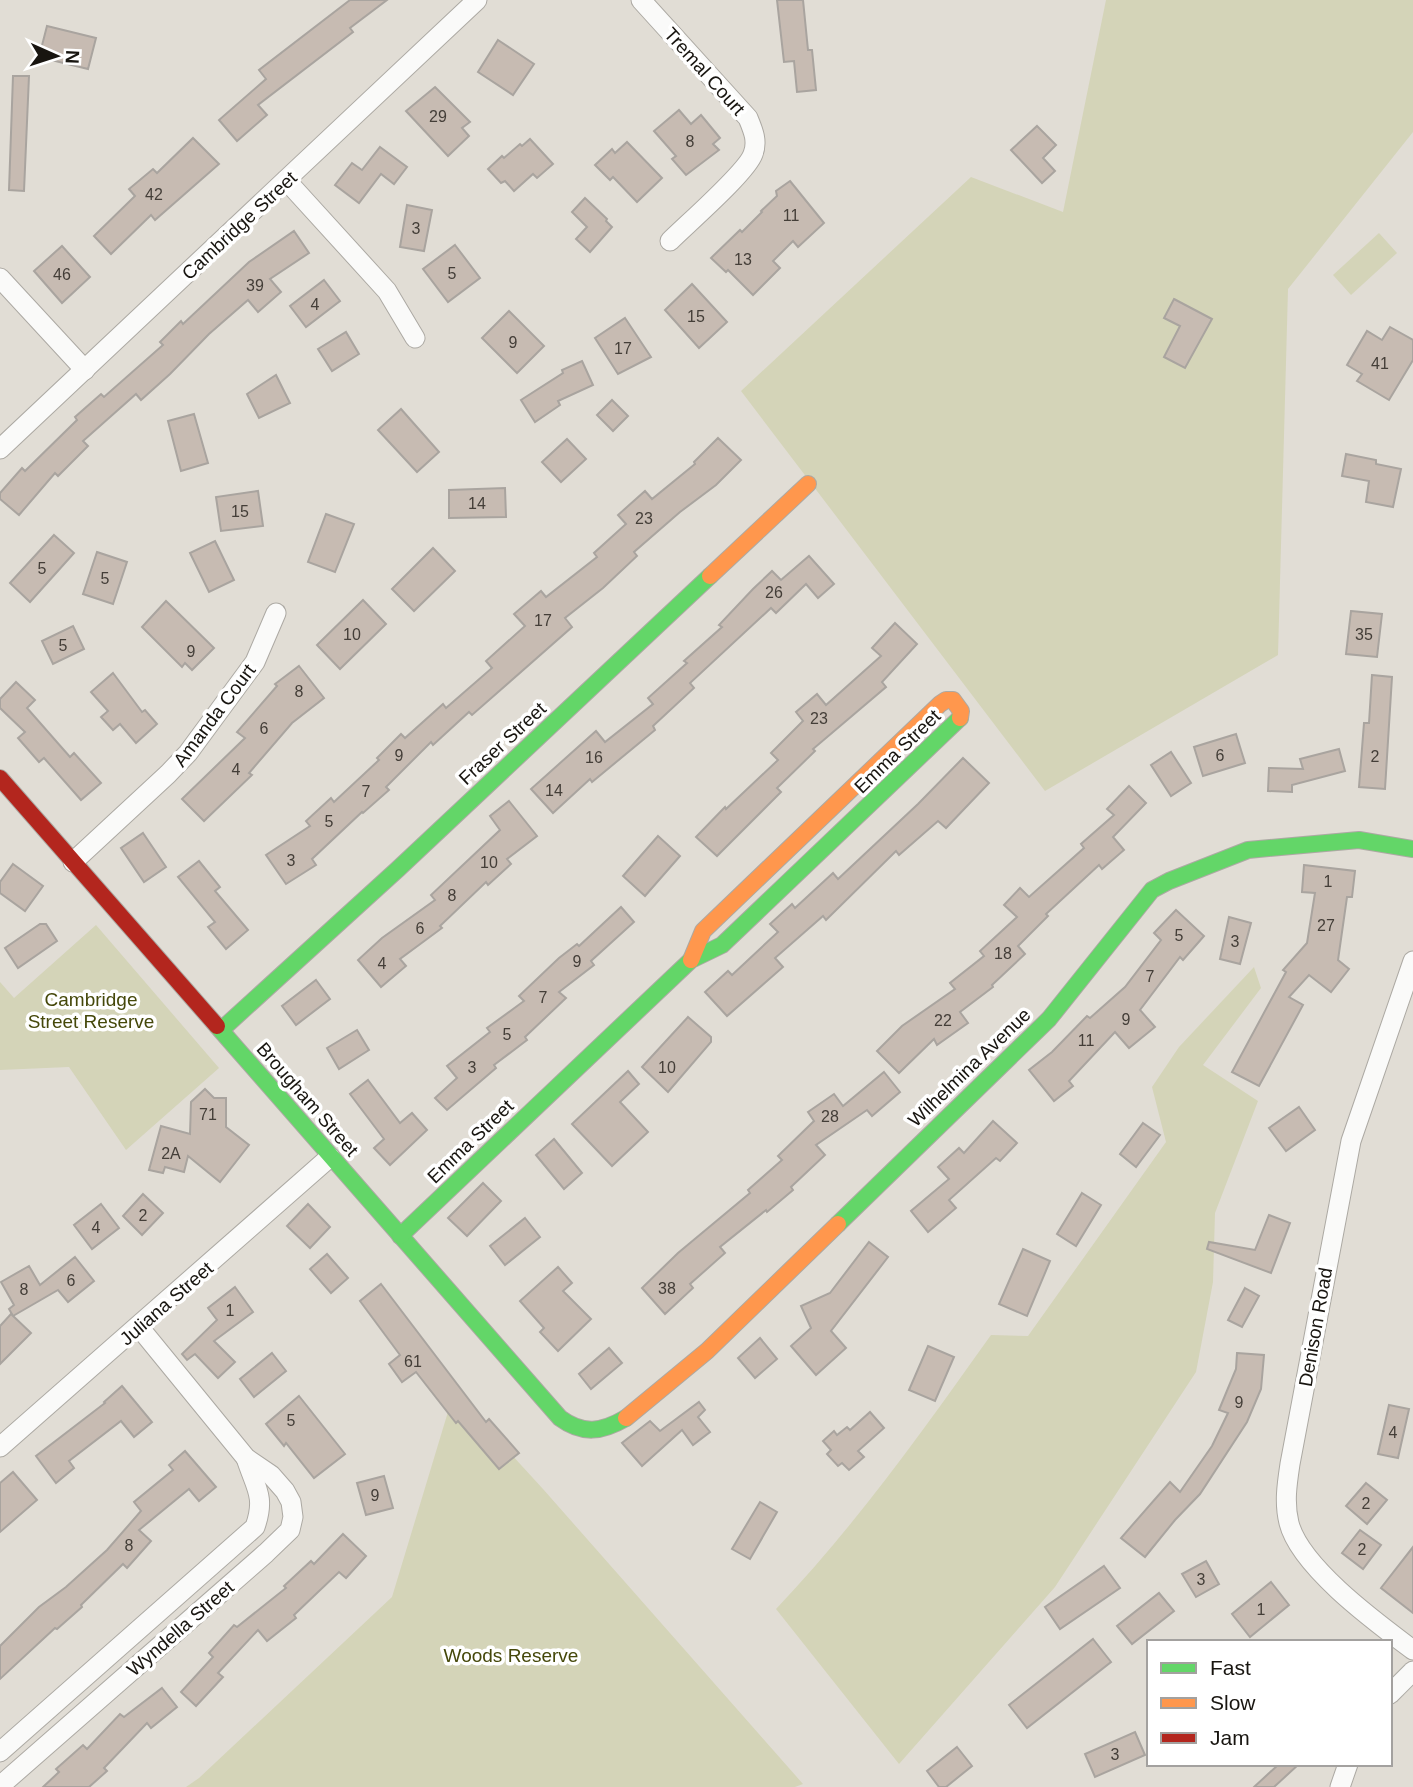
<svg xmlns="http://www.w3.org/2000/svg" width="1413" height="1787" viewBox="0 0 1413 1787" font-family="Helvetica,sans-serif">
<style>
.green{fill:#d4d4b8}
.building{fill:#c7bbb2;stroke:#a9a49f;stroke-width:2}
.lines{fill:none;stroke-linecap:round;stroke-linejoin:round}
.street-casing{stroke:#aca9a3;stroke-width:21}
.fast-casing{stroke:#aca9a3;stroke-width:18}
.slow-casing{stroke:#aca9a3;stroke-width:18}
.jam-casing{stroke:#aca9a3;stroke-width:18}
.street{stroke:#fafaf9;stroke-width:19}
.fast{stroke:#63d668;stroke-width:16}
.slow{stroke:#ff974d;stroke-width:16}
.jam{stroke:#b3261e;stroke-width:16}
.labels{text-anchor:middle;stroke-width:7;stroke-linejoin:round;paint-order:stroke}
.number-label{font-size:16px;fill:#443e38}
.street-label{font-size:19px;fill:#181510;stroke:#fff}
.park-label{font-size:19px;fill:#45480a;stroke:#fff}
</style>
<rect width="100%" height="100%" fill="#e1ddd5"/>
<!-- green -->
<g class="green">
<polygon points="1106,0 1413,0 1413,132 1288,289 1278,655 1045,791 741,391 971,177 1063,212"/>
<polygon points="1379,233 1397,253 1351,295 1333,275"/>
<polygon points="96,925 219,1068 126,1150 69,1067 0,1070 0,982 14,998"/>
<path d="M1254 967 1261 988 1203 1065 1258 1101 1215 1213 1213 1282 1196 1372 1055 1587 899 1764 776 1609C856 1525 924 1429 991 1335L1028 1336 1166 1142 1152 1087 1179 1047Z"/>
<polygon points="454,1392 543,1489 803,1784 795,1787 186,1787 199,1778 392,1597"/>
</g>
<!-- building -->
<g class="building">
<polygon points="350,0 387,0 350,28 353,32 258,105 267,115 237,141 219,120 266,79 259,70"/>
<polygon points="777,0 803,0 808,50 812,50 816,90 797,92 794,61 784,62"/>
<polygon points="47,26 96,38 88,69 39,57"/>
<polygon points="498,40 534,64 513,95 478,72"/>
<polygon points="13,76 29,76 24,191 9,190"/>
<polygon points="435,87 470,122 462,128 469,136 448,156 406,111"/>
<polygon points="679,110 691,124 701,115 720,138 713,144 719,150 686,175 672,159 676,156 654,131"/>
<polygon points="1037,126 1056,145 1043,158 1055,171 1042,183 1011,150"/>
<polygon points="193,138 219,164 155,220 151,215 111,254 94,236 135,196 129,189 153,169 157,173"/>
<polygon points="530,139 553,164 537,178 533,174 514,191 505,181 501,183 488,169 502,156 504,158 520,144 522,146"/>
<polygon points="627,142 662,178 637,202 613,177 610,180 595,165 612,149 615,153"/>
<polygon points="380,147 407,167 394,184 381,174 359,203 335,185 352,163 362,170"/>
<polygon points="790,181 824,223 798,247 793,241 773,261 780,268 753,295 728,270 726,272 711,258 740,230 742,232 762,212 761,211 777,196 776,191"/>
<polygon points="585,198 607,219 606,221 612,227 590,252 576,239 587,227 572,212"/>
<polygon points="407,205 432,210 424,251 400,247"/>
<polygon points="294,231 309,253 270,279 281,292 258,312 248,300 209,334 170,374 141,400 136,394 83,441 88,446 58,476 55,473 19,515 0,499 0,493 22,468 25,471 77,420 75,417 101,394 104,397 163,345 160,342 181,321 183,324 249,262"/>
<polygon points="455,245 480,278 448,302 423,269"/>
<polygon points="62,246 90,277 62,303 34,271"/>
<polygon points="324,280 340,301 306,327 290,306"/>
<polygon points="692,284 727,322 699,348 665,310"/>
<polygon points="1174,299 1212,319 1185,368 1164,357 1180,326 1164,318"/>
<polygon points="509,311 544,346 517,373 482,338"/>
<polygon points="625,318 651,357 618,374 595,338"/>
<polygon points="1390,327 1413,340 1413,360 1389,400 1357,381 1362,374 1347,365 1367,331 1382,340"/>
<polygon points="346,332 359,354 332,371 318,349"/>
<polygon points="582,361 593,385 558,401 560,405 535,422 521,400 563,373 562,370"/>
<polygon points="276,375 290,403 259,418 247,394"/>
<polygon points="612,400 628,416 613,431 597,415"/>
<polygon points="401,409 439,452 417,472 378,430"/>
<polygon points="194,414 208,463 181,471 168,421"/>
<polygon points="718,438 741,460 716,485 680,512 634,552 637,556 603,588 565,618 572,627 472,715 469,712 433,745 431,742 386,787 389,790 363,813 362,812 312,859 316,865 286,884 266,855 310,826 306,821 331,798 334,802 379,760 377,758 401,734 405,738 443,704 446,708 492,668 486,661 525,626 514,614 541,591 546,597 597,557 594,553 626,524 618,515 645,491 652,499 695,464 694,462"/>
<polygon points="567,439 586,459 561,482 542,462"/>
<polygon points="1346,454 1376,460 1376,464 1401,469 1393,507 1366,502 1369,481 1342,476"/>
<polygon points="505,488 506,517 449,518 449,490"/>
<polygon points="258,491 263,526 221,531 216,497"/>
<polygon points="326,514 354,524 335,572 308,562"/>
<polygon points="54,535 74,553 30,602 10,583"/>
<polygon points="215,541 234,580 209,592 190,553"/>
<polygon points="433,548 455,571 414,611 392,589"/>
<polygon points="97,552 127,562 113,604 83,594"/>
<polygon points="809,556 834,584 818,598 806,584 776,613 771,608 690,683 694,688 653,726 655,730 592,782 590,779 553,813 531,789 596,731 605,742 653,704 648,698 687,663 684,661 722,627 719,625 753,589 772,571 781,580"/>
<polygon points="363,600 386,624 340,669 317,645"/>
<polygon points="166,601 214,648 192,670 185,663 182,667 142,627"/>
<polygon points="1351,611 1382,614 1377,657 1346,654"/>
<polygon points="895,623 917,644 882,682 886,687 813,749 815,751 777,788 781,792 717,856 696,837 725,807 726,809 778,760 771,753 803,721 796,712 817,694 826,705 881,656 872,648"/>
<polygon points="73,626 84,649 53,664 42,641"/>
<polygon points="299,666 324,698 292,723 249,773 252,775 204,821 182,799 245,738 237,732 277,686 275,684"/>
<polygon points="113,673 142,712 145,710 157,724 136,743 120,724 113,730 101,717 108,711 91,692"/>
<polygon points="1372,675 1392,677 1385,789 1359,787 1364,723 1369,723"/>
<polygon points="16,682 35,700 27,708 70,757 74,753 101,783 81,800 44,758 39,762 18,738 25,732 0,708 0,699"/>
<polygon points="1236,734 1245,763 1203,776 1194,747"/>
<polygon points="1339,749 1345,771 1292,785 1292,792 1268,791 1269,768 1303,769 1300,759"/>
<polygon points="1171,752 1191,783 1171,796 1151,765"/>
<polygon points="963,758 989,783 946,828 938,821 899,855 896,851 826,920 823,916 775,958 783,967 727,1016 705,992 728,971 732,975 778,932 770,924 792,904 795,908 833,873 838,879 918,804"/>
<polygon points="1129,786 1146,803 1113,837 1124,850 1102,869 1099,865 1046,914 1048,916 1018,946 1025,954 992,985 993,987 960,1012 968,1023 937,1045 934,1039 899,1073 877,1051 902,1026 955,989 950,983 984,956 980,951 1017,917 1004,905 1020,888 1029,897 1084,848 1081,844 1114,815 1107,809"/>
<polygon points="509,801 537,836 507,859 511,864 488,885 486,882 440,926 442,928 400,959 406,966 381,987 358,960 382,938 435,900 431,895 500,830 490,816"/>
<polygon points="143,833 166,867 144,882 121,848"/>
<polygon points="658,836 680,856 645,896 623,876"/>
<polygon points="199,861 220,887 215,891 248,930 226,949 208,927 215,922 178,877"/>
<polygon points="13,864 43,886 25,911 0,893 0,882"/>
<polygon points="1304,865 1355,871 1352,897 1347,897 1338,960 1349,969 1331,992 1309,975 1289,997 1303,1005 1259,1086 1232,1072 1286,972 1283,970 1307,943 1315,893 1302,892"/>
<polygon points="621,907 634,922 591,961 594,965 559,992 566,998 525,1037 527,1040 494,1065 496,1068 447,1110 435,1098 457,1078 447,1066 490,1032 487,1028 524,1001 519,996 559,958 577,944 579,946"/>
<polygon points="1176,910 1204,936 1183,960 1180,957 1140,1010 1155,1027 1129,1048 1115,1032 1069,1081 1073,1086 1054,1101 1029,1070 1052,1052 1087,1016 1090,1018 1125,987 1161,940 1154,933"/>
<polygon points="1229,917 1251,923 1240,964 1220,959"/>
<polygon points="40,924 46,924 57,941 18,968 5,948"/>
<polygon points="316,980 330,999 296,1025 282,1006"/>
<polygon points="688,1017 711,1037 711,1042 668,1092 642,1067"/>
<polygon points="357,1030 369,1050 339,1069 327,1048"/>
<polygon points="628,1071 639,1084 620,1102 648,1132 612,1166 572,1124"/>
<polygon points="884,1072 900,1092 872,1116 867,1110 816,1145 825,1155 791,1187 793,1190 767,1212 766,1210 720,1247 725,1253 690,1284 693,1288 665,1314 642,1288 678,1253 750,1193 748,1190 782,1160 778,1156 814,1121 808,1112 834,1094 843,1106"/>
<polygon points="368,1080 400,1123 412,1113 427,1130 390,1165 374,1148 384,1139 350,1094"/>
<polygon points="205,1089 214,1098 226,1098 226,1127 249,1145 220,1182 188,1156 184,1172 165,1167 163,1173 149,1170 161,1126 190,1134 191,1102"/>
<polygon points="1299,1107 1315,1130 1286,1151 1269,1128"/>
<polygon points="993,1121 1017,1143 1000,1161 996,1158 949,1200 956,1208 928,1232 911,1211 949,1179 938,1167 959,1148 964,1153"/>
<polygon points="1143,1123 1160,1135 1136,1167 1120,1154"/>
<polygon points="554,1139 582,1173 564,1189 536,1155"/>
<polygon points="483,1183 501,1201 467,1236 448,1218"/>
<polygon points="1082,1193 1101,1205 1076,1246 1057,1234"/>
<polygon points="143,1194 163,1213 142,1235 123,1216"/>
<polygon points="101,1204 119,1228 92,1249 74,1225"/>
<polygon points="308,1204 330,1227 310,1248 287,1226"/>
<polygon points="1269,1215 1290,1223 1271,1273 1207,1249 1209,1242 1255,1250"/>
<polygon points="525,1218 540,1237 505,1265 490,1246"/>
<polygon points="869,1242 888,1257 831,1331 846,1348 816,1375 791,1346 811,1328 801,1306 830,1293"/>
<polygon points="1023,1249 1050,1261 1027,1316 999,1304"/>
<polygon points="327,1254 348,1278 331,1293 310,1269"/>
<polygon points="75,1257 94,1281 68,1302 58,1290 13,1316 9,1309 14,1305 1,1282 29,1266 40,1285"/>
<polygon points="558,1267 572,1283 563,1291 591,1319 558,1351 540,1332 544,1328 520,1301"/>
<polygon points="381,1284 486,1422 489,1419 519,1453 499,1469 458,1421 456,1423 416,1372 402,1382 389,1364 400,1355 360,1301"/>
<polygon points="235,1287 253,1312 214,1341 235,1362 218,1378 195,1354 187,1360 182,1354 217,1320 208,1308"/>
<polygon points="1245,1288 1259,1296 1242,1327 1228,1320"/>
<polygon points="11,1314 31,1333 0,1364 0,1326"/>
<polygon points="760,1338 777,1359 755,1378 738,1358"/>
<polygon points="928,1346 954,1357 935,1401 909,1390"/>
<polygon points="609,1348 622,1363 591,1389 579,1374"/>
<polygon points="272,1353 286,1371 254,1397 240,1379"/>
<polygon points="1237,1353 1264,1355 1261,1389 1247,1422 1200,1494 1175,1520 1145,1557 1121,1538 1170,1482 1180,1492 1212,1446 1228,1413 1219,1410 1236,1369"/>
<polygon points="122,1386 152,1422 134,1437 121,1421 69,1461 74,1468 56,1483 36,1456 105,1403 104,1402"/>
<polygon points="299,1396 345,1454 314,1478 286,1443 284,1446 266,1424"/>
<polygon points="699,1402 705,1410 698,1417 710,1432 693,1445 682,1430 642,1466 622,1443 650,1421 660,1431"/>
<polygon points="1389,1405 1409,1409 1398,1458 1378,1454"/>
<polygon points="870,1412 884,1428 858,1451 864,1457 849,1470 842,1463 838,1466 827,1454 831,1450 823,1441 834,1431 837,1435 847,1427 850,1430"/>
<polygon points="185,1451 216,1487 199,1501 189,1489 139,1530 151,1541 127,1568 123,1564 81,1605 82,1607 57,1629 55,1628 0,1679 0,1646 39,1607 66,1587 107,1550 141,1511 134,1502 173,1470 169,1465"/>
<polygon points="13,1472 37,1500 0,1532 0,1483"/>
<polygon points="384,1476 393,1508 366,1515 357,1483"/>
<polygon points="1366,1483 1387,1500 1367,1524 1346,1506"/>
<polygon points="760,1502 777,1512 750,1559 732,1549"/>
<polygon points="1360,1530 1381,1545 1363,1569 1342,1553"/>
<polygon points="343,1534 366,1556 346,1578 339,1572 294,1615 296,1618 267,1641 258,1630 218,1673 223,1677 196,1706 181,1692 213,1657 209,1653 234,1625 237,1627 286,1588 284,1586 311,1561 314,1564"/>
<polygon points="1413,1547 1413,1613 1381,1588"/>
<polygon points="1206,1561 1219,1584 1196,1597 1182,1574"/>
<polygon points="1104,1566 1120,1588 1060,1629 1045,1607"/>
<polygon points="1271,1582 1289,1605 1250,1637 1232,1614"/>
<polygon points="1159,1593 1174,1611 1132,1644 1117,1626"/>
<polygon points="1093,1639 1111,1662 1027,1728 1009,1705"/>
<polygon points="162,1688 177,1707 151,1728 147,1723 104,1768 107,1771 89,1787 43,1787 59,1772 56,1769 83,1745 87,1749 120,1714 124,1717"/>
<polygon points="1135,1732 1145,1755 1095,1777 1085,1754"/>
<polygon points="957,1747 972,1766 946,1787 939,1787 927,1771"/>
<polygon points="1279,1764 1299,1764 1274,1787 1254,1787"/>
</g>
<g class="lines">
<!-- street casing -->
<g class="street-casing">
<g id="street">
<path d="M641 0 748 118C753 130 758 141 753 154 747 172 687 224 670 241"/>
<polyline points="286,180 387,291 415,338"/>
<polyline points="0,278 85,370"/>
<polyline points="0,449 477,0"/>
<polyline points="73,862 168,774 188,753 255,662 276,613"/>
<path d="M1413 961 1351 1141 1290 1464C1287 1484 1284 1503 1289 1523 1300 1567 1377 1623 1413 1650"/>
<polyline points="0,1447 330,1157"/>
<polyline points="1390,1694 1413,1671"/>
<path d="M0 1752 255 1527C266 1496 255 1487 246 1458"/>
<polyline points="0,1786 266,1553 290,1530 293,1517 291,1502 285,1491 271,1475 246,1458 139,1327"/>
<polyline points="1340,1787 1348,1764"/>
</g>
</g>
<!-- fast casing -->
<g class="fast-casing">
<g id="fast">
<path d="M217 1026 560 1418C583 1435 602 1432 626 1418"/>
<polyline points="221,1030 398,869 710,576"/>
<polyline points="838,1224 1049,1019 1152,890 1169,881 1248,850 1359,840 1413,849"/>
<polyline points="400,1236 691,960 722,945 960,718"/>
</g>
</g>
<!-- slow casing -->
<g class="slow-casing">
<g id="slow">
<polyline points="710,576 808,484"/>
<polyline points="691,960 703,931 940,704 946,700 953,700 961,711 960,718"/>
<polyline points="626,1418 707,1351 838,1224"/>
</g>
</g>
<!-- jam casing -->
<g class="jam-casing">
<polyline id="jam" points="0,778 217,1026"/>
</g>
<!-- street -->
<use href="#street" class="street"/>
<!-- fast -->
<use href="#fast" class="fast"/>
<!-- slow -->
<use href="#slow" class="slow"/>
<!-- jam -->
<use href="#jam" class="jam"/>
</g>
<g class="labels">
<!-- number labels -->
<g class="number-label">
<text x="438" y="122">29</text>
<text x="690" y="147">8</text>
<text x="154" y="200">42</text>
<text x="791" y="221">11</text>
<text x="416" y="234">3</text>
<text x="743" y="265">13</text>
<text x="452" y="279">5</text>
<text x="62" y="280">46</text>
<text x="255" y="291">39</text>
<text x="315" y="310">4</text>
<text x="696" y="322">15</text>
<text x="513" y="348">9</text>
<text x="623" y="354">17</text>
<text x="1380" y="369">41</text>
<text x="477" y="509">14</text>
<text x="240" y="517">15</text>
<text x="644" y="524">23</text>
<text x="42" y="574">5</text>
<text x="105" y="584">5</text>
<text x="774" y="598">26</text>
<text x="543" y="626">17</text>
<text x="352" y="640">10</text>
<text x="1364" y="640">35</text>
<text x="63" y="651">5</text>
<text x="191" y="657">9</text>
<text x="299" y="697">8</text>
<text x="819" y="724">23</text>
<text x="264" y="734">6</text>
<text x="399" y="761">9</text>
<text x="1220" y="761">6</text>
<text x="1375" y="762">2</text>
<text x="594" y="763">16</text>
<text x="236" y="775">4</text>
<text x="554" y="796">14</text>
<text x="366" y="797">7</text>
<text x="329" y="827">5</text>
<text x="291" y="866">3</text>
<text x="489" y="868">10</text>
<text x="1328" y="887">1</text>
<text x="452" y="901">8</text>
<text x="1326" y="931">27</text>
<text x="420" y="934">6</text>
<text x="1179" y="941">5</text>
<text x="1235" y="947">3</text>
<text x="1003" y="959">18</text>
<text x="577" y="967">9</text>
<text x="382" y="969">4</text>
<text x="1150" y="982">7</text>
<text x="543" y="1003">7</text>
<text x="1126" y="1025">9</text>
<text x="943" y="1026">22</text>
<text x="507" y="1040">5</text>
<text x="1086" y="1046">11</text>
<text x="472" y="1073">3</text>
<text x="667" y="1073">10</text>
<text x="208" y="1120">71</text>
<text x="830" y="1122">28</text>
<text x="171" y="1159">2A</text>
<text x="143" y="1221">2</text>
<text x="96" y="1233">4</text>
<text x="71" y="1286">6</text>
<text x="667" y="1294">38</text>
<text x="24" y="1295">8</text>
<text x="230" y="1316">1</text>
<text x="413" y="1367">61</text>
<text x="1239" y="1408">9</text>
<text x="291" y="1426">5</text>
<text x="1393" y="1438">4</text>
<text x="375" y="1501">9</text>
<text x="1366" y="1509">2</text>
<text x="129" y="1551">8</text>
<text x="1362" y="1555">2</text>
<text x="1201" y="1585">3</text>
<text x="1261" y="1615">1</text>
<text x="1115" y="1760">3</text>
</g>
<!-- street labels -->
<g class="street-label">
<text transform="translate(705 71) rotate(48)" y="7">Tremal Court</text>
<text transform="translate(239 225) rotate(-43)" y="7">Cambridge Street</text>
<text transform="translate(214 715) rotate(-53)" y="7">Amanda Court</text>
<text transform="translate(502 743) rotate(-43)" y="7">Fraser Street</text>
<text transform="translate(897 751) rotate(-44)" y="7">Emma Street</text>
<text transform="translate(969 1067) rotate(-44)" y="7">Wilhelmina Avenue</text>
<text transform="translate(308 1099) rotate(49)" y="7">Brougham Street</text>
<text transform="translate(470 1141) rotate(-44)" y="7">Emma Street</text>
<text transform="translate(166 1303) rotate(-41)" y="7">Juliana Street</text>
<text transform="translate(1315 1327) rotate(-80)" y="7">Denison Road</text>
<text transform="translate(180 1628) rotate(-41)" y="7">Wyndella Street</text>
</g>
<!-- park labels -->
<g class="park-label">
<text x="91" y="1006">Cambridge<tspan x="91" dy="22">Street Reserve</tspan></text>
<text x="511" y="1662">Woods Reserve</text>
</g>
</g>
<!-- legend -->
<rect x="1147" y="1640" width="245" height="126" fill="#ffffff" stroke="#a3a19f" stroke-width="2"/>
<rect x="1161" y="1663" width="35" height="10" fill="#63d668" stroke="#a3a19f" stroke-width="2"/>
<text x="1210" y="1675" font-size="21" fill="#181510">Fast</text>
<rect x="1161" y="1698" width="35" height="10" fill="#ff974d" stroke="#a3a19f" stroke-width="2"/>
<text x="1210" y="1710" font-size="21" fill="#181510">Slow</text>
<rect x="1161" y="1733" width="35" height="10" fill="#b3261e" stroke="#a3a19f" stroke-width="2"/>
<text x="1210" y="1745" font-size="21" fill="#181510">Jam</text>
<!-- north arrow -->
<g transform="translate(56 56) rotate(93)" stroke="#ffffff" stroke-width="5" paint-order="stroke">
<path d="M0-5L12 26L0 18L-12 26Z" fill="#181510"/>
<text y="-10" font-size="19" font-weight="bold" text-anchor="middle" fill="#181510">N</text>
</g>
</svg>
